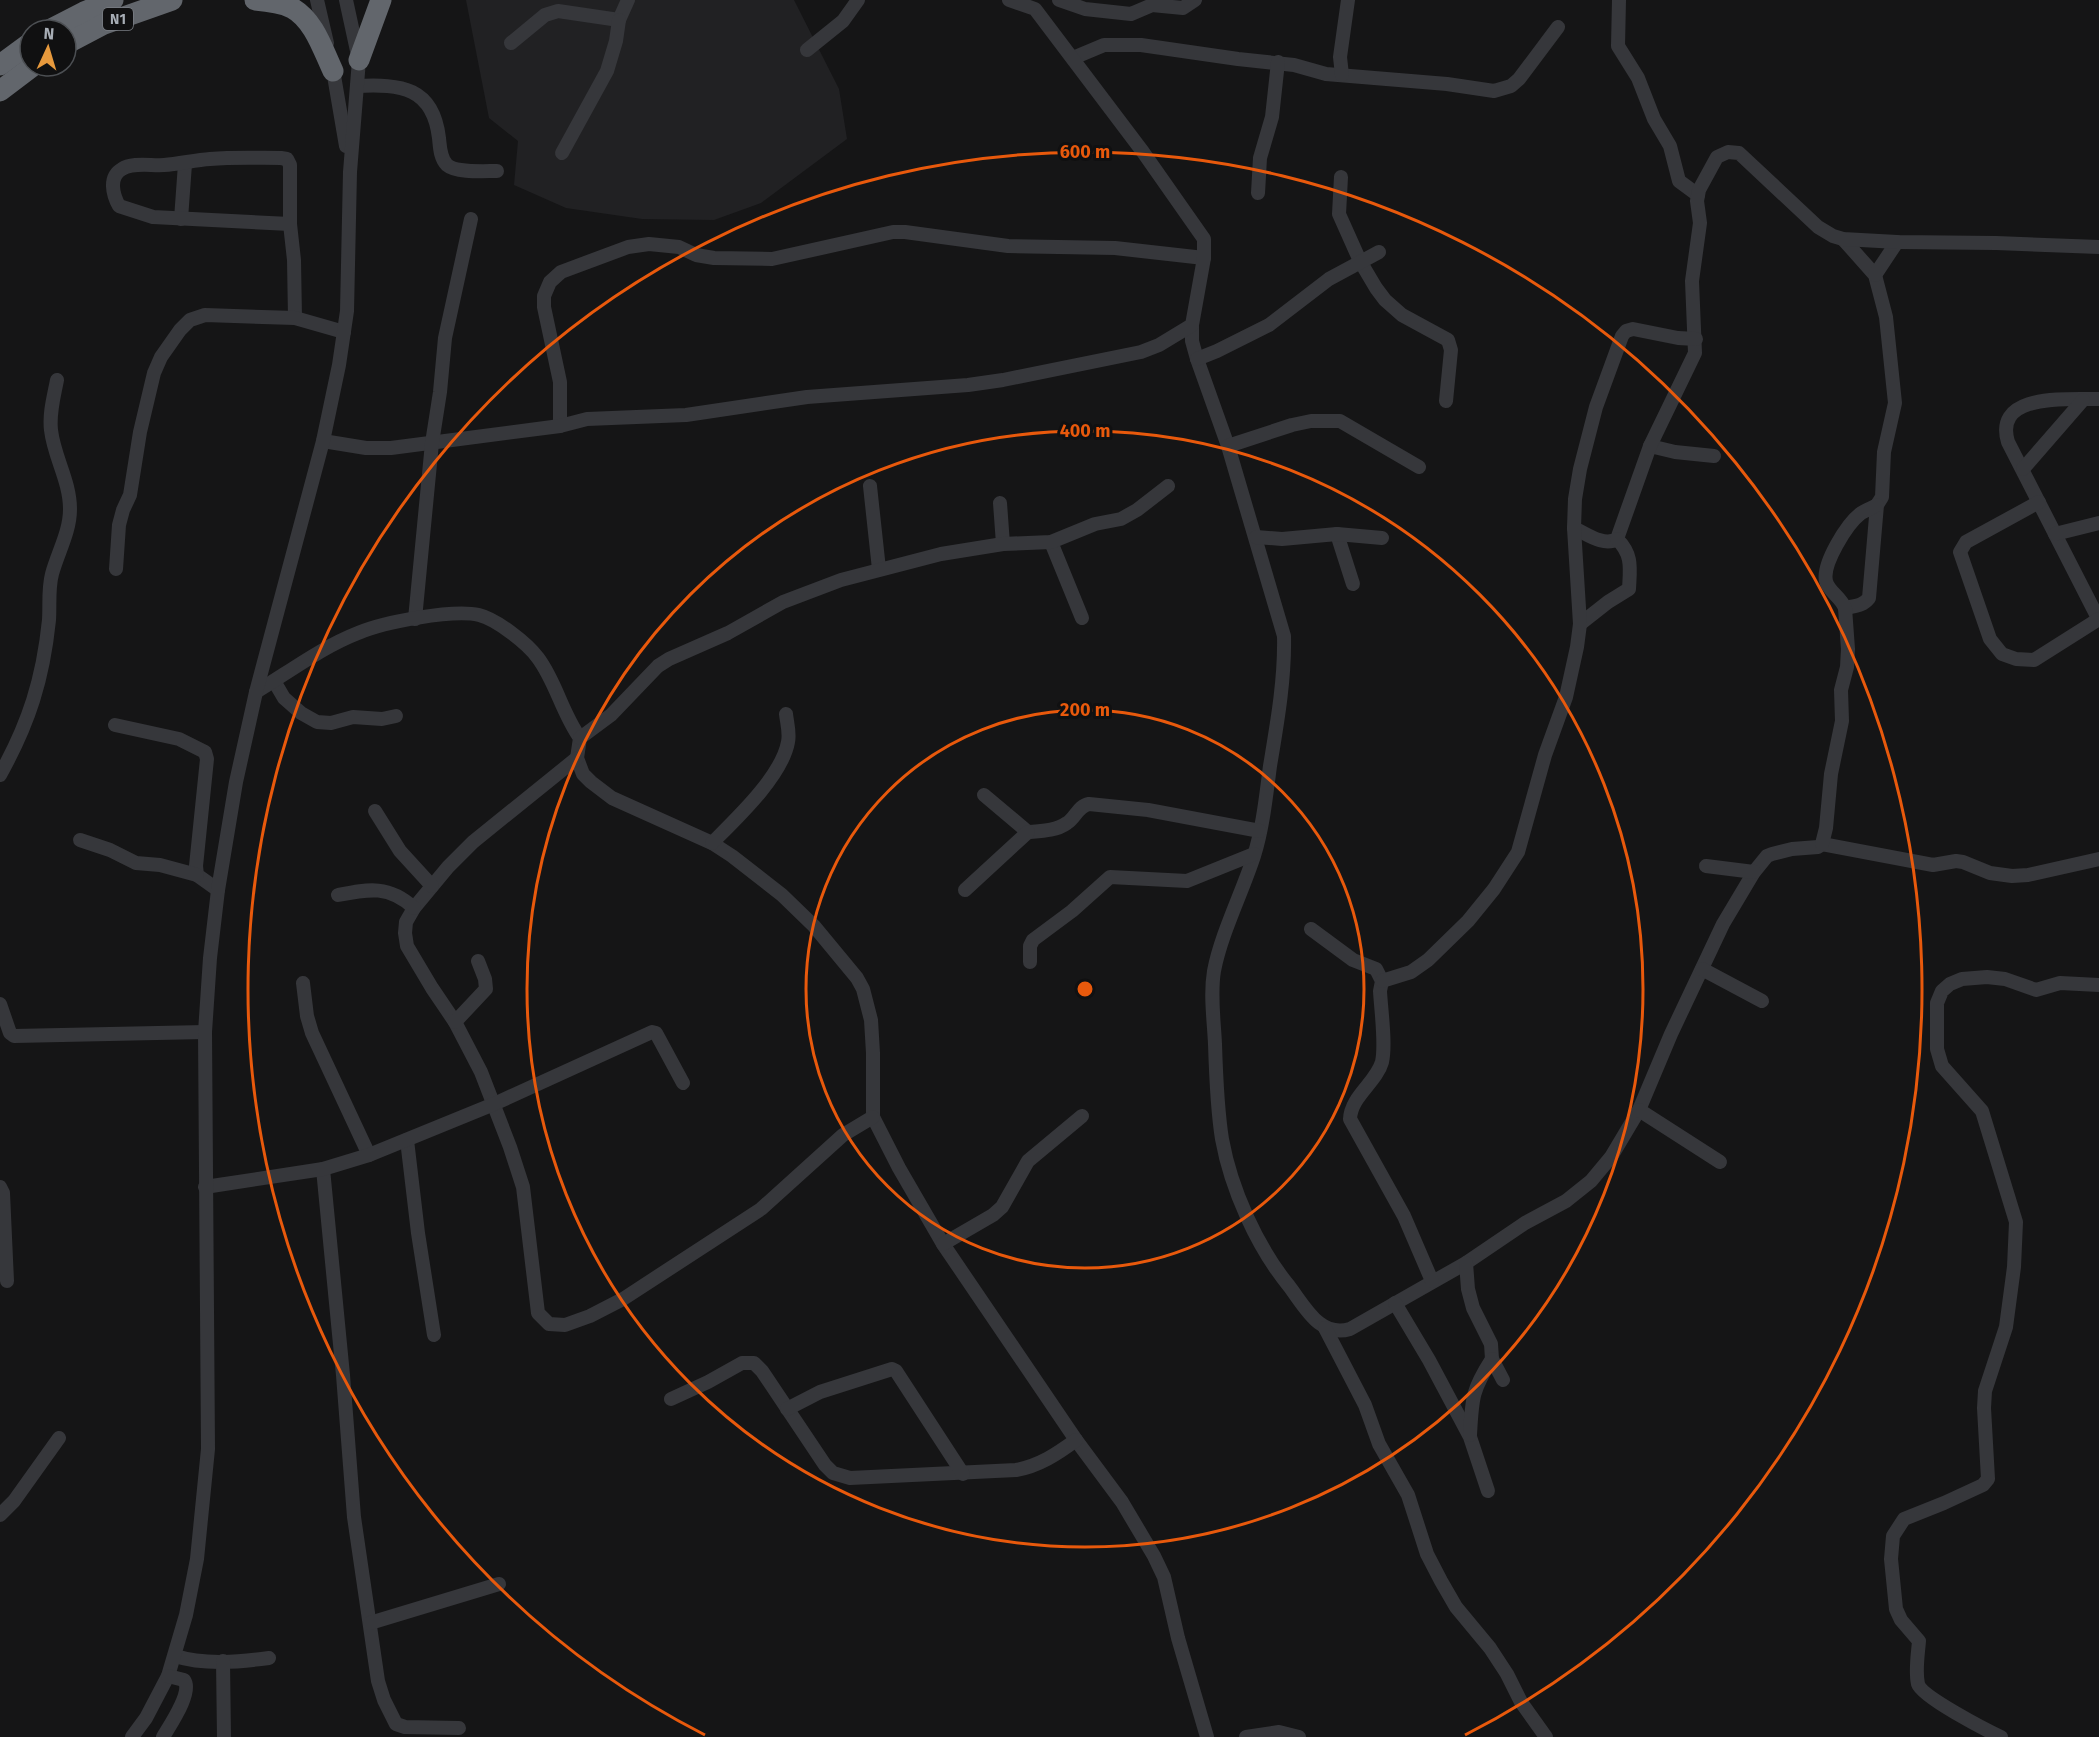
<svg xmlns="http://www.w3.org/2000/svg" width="2099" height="1737" viewBox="0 0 2099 1737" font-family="'Fira Sans',sans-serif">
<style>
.built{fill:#212123}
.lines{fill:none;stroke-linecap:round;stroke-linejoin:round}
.minor{stroke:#36373b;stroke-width:14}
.highway{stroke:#62666c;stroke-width:21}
.ring{fill:none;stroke:#e8590c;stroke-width:3}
.labels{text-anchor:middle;stroke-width:6;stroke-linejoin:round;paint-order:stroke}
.shield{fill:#101011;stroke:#7a7e84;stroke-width:1.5}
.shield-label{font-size:14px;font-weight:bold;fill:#a7adb5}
.centre{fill:#e8590c;stroke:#101011;stroke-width:3}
.ring-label{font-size:18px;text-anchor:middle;font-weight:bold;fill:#e8590c;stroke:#101011;stroke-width:6;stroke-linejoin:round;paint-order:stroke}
</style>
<rect width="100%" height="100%" fill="#151516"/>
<!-- built -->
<polygon class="built" points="466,0 794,0 839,89 847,139 761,203 714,220 642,219 566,208 514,185 518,141 489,118"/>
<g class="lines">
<!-- minor -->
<g class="minor">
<polyline points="317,0 327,43"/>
<polyline points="1059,0 1085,9 1131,14 1152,5 1183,8 1195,0"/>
<polyline points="1619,0 1618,46 1638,78 1654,119 1670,146 1679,181 1698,195"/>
<polyline points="511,43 545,15 558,11 619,20 628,0"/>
<polyline points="807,50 843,21 858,0"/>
<polyline points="1073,58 1104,45 1141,45 1238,59 1294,65 1326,74 1447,84 1494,91 1511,86 1519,79 1558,27"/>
<polyline points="332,64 346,146"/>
<polyline points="1342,75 1340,57 1348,0"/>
<path d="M357 86C401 84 433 87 439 138 440 147 440 158 447 165 456 173 484 171 497 171"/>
<polyline points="562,153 607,71 616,41 619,20"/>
<polyline points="1341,177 1339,214 1360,261 1376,288 1385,300 1402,315 1448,340 1451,350 1446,401"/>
<polyline points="1258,193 1260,158 1272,117 1278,62"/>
<polyline points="181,219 185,164"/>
<path d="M290 224V165L287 159 281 158C257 158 234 157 210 159 195 160 179 164 164 165 152 166 132 162 122 169 108 177 113 195 119 206L153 217 290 224 294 260 295 318"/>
<path d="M1843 239 1875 275 1886 317 1895 403 1884 452 1882 497 1877 505 1869 598C1863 606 1854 606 1845 608"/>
<polyline points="1875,275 1897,242"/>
<path d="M1192 325V341L1197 359 1228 446 1284 636C1285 679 1277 724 1270 766 1266 796 1263 827 1254 856 1242 893 1221 934 1214 971 1210 995 1214 1021 1215 1044 1216 1076 1217 1108 1222 1139 1231 1189 1257 1247 1289 1286 1305 1307 1320 1338 1350 1329L1466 1263 1525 1223 1566 1201 1591 1181 1611 1157 1639 1110 1671 1034 1723 924 1754 872 1767 856 1772 854 1792 849 1818 847 1822 844 1933 865 1956 861 1963 862 1990 873 2012 876 2028 875 2099 859"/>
<polyline points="1197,359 1217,351 1269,325 1329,279 1379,252"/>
<path d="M2099 399C2069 400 1993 392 2008 442L2099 620"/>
<polyline points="560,426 560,382 544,307 544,296 550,282 561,272 628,247 649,244 679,247 696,255 714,258 772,259 893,232 905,232 1008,246 1115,248 1204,258"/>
<polyline points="323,441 366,448 391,448 560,426 587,419 686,415 807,397 968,385 1003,380 1141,352 1159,345 1192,325 1204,258 1204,239 1143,152 1035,9 1009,0"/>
<polyline points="1228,446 1292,425 1311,421 1340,421 1419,467"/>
<polyline points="1650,446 1675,452 1714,456"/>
<polyline points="2023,469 2083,400"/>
<polyline points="870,486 879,569"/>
<polyline points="2039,502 1966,542 1960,552 1990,639 2002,654 2016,659 2034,660 2099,619"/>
<polyline points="1000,503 1003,544"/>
<path d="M1574 528C1587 534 1604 547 1617 539L1650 446 1695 353 1692 281 1700 223 1697 201 1699 190 1717 157 1728 152 1739 153 1818 227 1833 236 1843 239 1897 242 1996 243 2099 247"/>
<polyline points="1337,534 1353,584"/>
<polyline points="2055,534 2099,523"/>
<polyline points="1256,537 1282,539 1337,534 1382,538"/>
<polyline points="1051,542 1082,618"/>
<polyline points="116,569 119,525 123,510 130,495 140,432 154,373 161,357 180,330 190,320 205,315 295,318 344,332"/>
<polyline points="415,619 432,443 440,392 445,338 471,219"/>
<path d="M1580 624 1608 602 1629 589C1630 568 1633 555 1617 539"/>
<polyline points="274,681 284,698 301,713 317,722 331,723 353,717 382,719 396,716"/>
<path d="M256 692C289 672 322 647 358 633 384 622 453 609 479 615 496 619 527 643 538 658 556 682 562 713 580 738L577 758 583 774 591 782 612 798 712 843 732 856 782 895 814 926 857 978 863 989 871 1020 873 1053V1117L899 1168 943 1244 1076 1440 1122 1502 1154 1556 1164 1577 1178 1638 1207 1737"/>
<polyline points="115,725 179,739 205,752 207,759 196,866 197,875 218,890"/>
<polyline points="580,738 611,715 658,666 669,659 728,633 783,602 841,580 941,554 1003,544 1051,542 1095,524 1121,519 1137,510 1168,486"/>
<polyline points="577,758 473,842 448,867 414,908 406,922 405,933 407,946 432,988 455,1022 481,1072 510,1147 523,1187 538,1313 549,1324 565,1325 590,1316 623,1299 761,1209 843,1135 873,1117"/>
<path d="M0 775C29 723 43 679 49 620 50 605 48 589 52 574 58 552 70 532 70 509 70 481 54 457 51 430 49 413 54 396 57 380"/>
<path d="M984 795 1028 832C1041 831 1056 831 1067 823 1076 817 1078 806 1089 804L1148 810 1260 831"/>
<polyline points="375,811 400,851 432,886"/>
<polyline points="80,840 110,850 136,863 160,865 197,875"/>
<path d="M712 843C736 819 782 776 788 742 790 733 787 723 786 714"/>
<path d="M1822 844 1826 828 1831 774 1842 721 1841 690 1847 667 1848 649 1845 608C1841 597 1828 591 1826 581 1822 564 1847 524 1860 514 1865 510 1872 508 1877 505"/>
<polyline points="1706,866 1754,872"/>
<polyline points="965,890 1028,832"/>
<path d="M338 895C369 889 389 885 414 908"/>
<path d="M1311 929 1353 960 1376 969 1382 981 1380 991C1381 1010 1386 1044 1382 1062 1376 1083 1351 1096 1350 1119L1404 1216 1432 1281"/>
<polyline points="1030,962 1030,946 1033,940 1072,911 1110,877 1187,881 1254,854"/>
<polyline points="1702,969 1762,1001"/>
<polyline points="1382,981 1411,972 1428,960 1468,921 1494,889 1518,852 1545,755 1566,697 1577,647 1580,624 1574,528 1575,499 1580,469 1596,407 1622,336 1626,331 1633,329 1678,338 1696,339"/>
<polyline points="303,983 307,1016 312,1033 369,1155"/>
<polyline points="0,1004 10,1033 14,1036 205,1032"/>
<polyline points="455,1022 486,989 485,979 478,961"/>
<polyline points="1639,1110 1720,1162"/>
<polyline points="407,1140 418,1233 434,1335"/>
<polyline points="323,1169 343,1375 354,1517 378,1681 384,1700 396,1724 405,1727 459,1728"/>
<polyline points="0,1187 3,1193 7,1281"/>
<polyline points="205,1187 323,1169 369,1155 494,1104 652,1032 656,1033 683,1083"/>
<polyline points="943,1244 993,1215 1002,1207 1028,1161 1082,1116"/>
<polyline points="1466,1263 1468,1289 1473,1308 1491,1344 1492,1359 1503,1380"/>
<polyline points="1395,1303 1429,1360 1470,1437 1488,1491"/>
<polyline points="1325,1328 1365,1405 1379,1444 1408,1495 1427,1554 1441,1581 1456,1607 1490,1648 1507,1674 1521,1702 1546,1737"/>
<path d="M671 1399 708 1382 742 1363H754L762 1371 825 1465 833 1473 850 1478 1016 1470C1039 1466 1057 1454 1076 1440"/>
<polyline points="787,1409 820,1392 892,1369 896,1371 963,1474"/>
<path d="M1470 1435C1472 1398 1472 1390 1492 1359"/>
<polyline points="0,1515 14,1501 59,1438"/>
<polyline points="370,1623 499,1584"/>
<path d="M175 1656C204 1665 239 1662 269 1658"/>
<polyline points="223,1661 224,1737"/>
<polyline points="132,1737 146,1718 168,1676 186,1615 197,1559 208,1449 205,1032 210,958 218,890 236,782 256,692 323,441 339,365 347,311 350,172 359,60 346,0"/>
<path d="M163 1737C170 1725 193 1692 184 1680L168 1676"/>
<polyline points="1246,1737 1279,1732 1299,1737"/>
<path d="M2001 1737C1986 1730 1922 1697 1918 1684 1915 1671 1918 1654 1919 1641L1901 1620 1896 1609 1891 1559 1893 1536 1904 1519 1944 1503 1983 1485 1988 1479 1984 1408 1985 1391 2006 1327 2014 1267 2016 1222 1982 1111 1942 1066 1937 1049V1003L1942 991 1950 984 1962 979 1987 977 2005 979 2036 990 2060 983 2099 985"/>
</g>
<!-- highway -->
<g class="highway">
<path d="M255 0C267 1 282 3 292 8 314 20 323 50 333 71"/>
<polyline points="49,30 84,12 113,0"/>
<polyline points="66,44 104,24 172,0"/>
<polyline points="359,60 381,0"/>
<polyline points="0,65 30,43"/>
<polyline points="0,91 33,66"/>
</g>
</g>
<!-- distance rings -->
<g class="ring">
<circle cx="1085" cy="989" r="279"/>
<circle cx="1085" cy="989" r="558"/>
<path d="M705 1735A837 837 0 1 1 1465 1735"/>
</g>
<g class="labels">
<!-- shield labels -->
<rect class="shield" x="103" y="8" width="30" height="22" rx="4.5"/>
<g class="shield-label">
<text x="118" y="24">N1</text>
</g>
</g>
<circle cx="1085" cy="989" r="9" class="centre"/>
<g class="ring-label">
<text x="1085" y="158">600 m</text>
<text x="1085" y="437">400 m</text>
<text x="1085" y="716">200 m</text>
</g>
<!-- north arrow -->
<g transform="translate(48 48) rotate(4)"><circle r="28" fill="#101011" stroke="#4c4f53" stroke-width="1.5"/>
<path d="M0-4.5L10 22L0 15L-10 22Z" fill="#e6993d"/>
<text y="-9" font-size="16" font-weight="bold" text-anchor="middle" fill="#a7adb5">N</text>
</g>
</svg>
